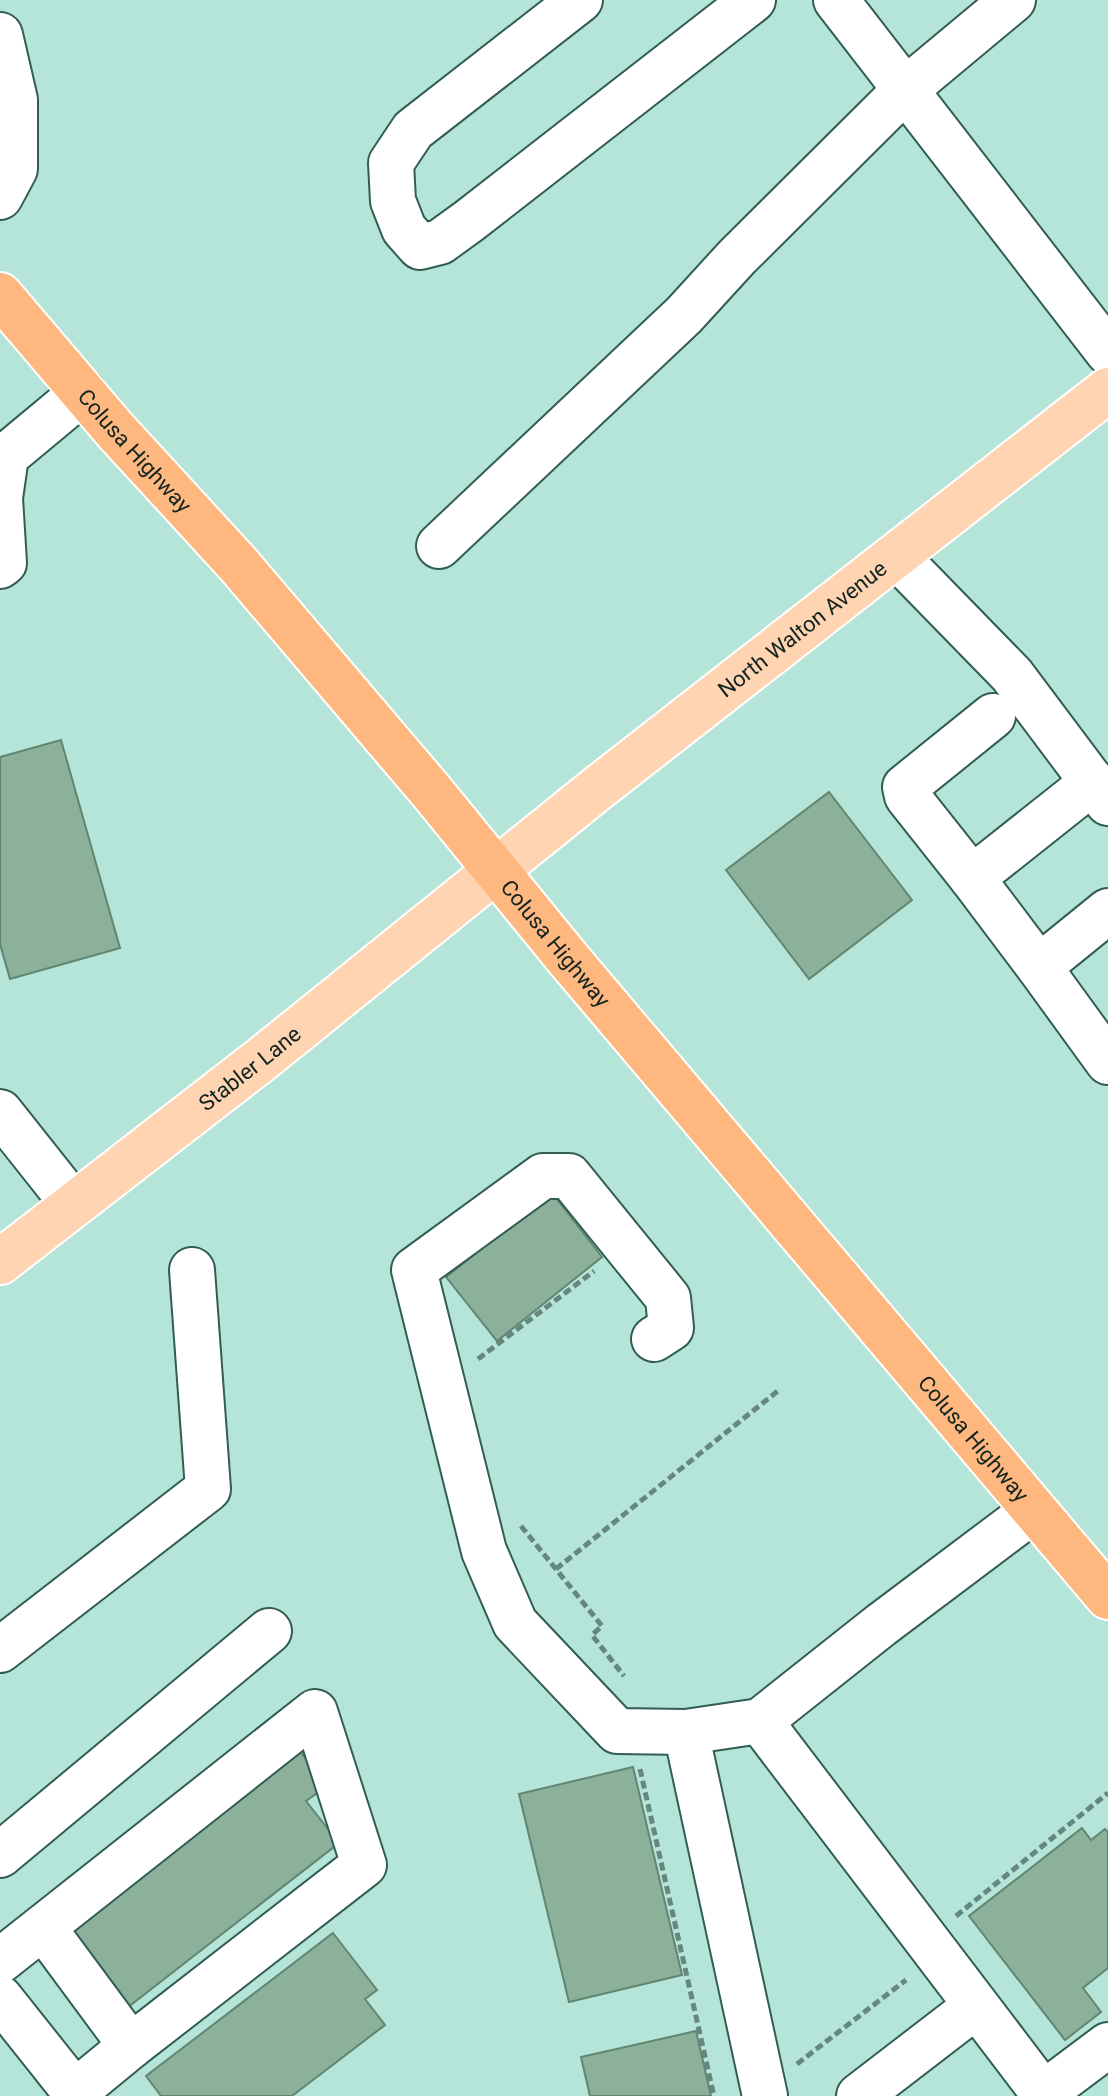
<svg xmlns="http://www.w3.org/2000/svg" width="1108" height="2096" viewBox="0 0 1108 2096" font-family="Roboto,sans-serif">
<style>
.building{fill:#8cb19b;stroke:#628570;stroke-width:2}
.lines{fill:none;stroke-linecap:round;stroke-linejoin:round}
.minor-casing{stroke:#325d54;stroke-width:48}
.major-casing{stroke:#fff;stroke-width:48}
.highway-casing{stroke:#fff;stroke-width:48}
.path{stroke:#668780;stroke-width:5;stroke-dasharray:8 4;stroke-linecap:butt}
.minor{stroke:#fff;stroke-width:44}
.major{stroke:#fed4b2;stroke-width:44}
.highway{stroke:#feb77f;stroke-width:44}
.labels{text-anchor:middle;stroke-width:6;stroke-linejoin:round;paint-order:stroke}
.street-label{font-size:22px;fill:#11231f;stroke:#c2f1e6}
</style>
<rect width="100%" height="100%" fill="#b5e4d9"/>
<!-- building -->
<g class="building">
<polygon points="61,740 120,948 10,979 0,944 0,757"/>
<polygon points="829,792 912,900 809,979 726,870"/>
<polygon points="552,1193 602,1257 497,1341 446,1277"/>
<polygon points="295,1745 327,1786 306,1801 339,1843 123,2011 58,1929"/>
<polygon points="633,1767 682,1975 569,2002 519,1794"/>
<polygon points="1082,1828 1091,1840 1105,1829 1108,1832 1108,1968 1083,1988 1101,2012 1065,2040 969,1916"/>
<polygon points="333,1933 377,1990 365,1999 385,2025 292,2096 161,2096 146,2076"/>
<polygon points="696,2031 711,2096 590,2096 581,2057"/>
</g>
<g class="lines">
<!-- minor casing -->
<g class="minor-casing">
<g id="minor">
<polyline points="580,0 413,130 391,163 393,201 404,229 420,247 440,242 469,221 753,0"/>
<polyline points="836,0 1108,352"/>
<polyline points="0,35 15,100 15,169 0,197"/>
<polyline points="0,498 6,456 83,392"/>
<polyline points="0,498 4,563 0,566"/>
<polyline points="439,546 684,315 737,257 905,90 1013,0"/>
<polyline points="896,556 1012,675 1108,803"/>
<polyline points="972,878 907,796 905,787 993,716"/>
<polyline points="1108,911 1039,967 1108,1062"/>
<polyline points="1039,967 972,878 1093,782"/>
<polyline points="0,1112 73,1204"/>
<polyline points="654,1339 671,1328 668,1298 569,1176 543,1176 414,1270 484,1551 515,1623 617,1731 686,1732 760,1721 881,1625 1034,1510"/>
<polyline points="0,1650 208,1489 192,1270"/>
<polyline points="760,1721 1043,2093"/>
<polyline points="686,1732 765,2096"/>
<polyline points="0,1855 269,1631"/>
<polyline points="0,1961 43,1927 315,1712 364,1865 131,2046 43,1927"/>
<polyline points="0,1998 78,2096"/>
<polyline points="75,2092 131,2046"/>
<polyline points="859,2096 976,2006"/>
<polyline points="1040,2096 1108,2045"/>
</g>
</g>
<!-- major casing -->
<g class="major-casing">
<g id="major">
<path id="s1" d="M0 1262 262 1059 598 788 1108 390"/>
</g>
</g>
<!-- highway casing -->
<g class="highway-casing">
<g id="highway">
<path id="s2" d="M0 295 115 430 238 564 431 791 569 960 1108 1597"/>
</g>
</g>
<!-- path -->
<g class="path">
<polyline points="478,1359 594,1271"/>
<polyline points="521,1526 602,1626 592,1635 624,1676"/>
<polyline points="556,1569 779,1390"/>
<polyline points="640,1769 714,2096"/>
<polyline points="956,1916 1108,1793"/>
<polyline points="797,2064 906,1980"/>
</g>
<!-- minor -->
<use href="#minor" class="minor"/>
<!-- major -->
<use href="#major" class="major"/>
<!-- highway -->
<use href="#highway" class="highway"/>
</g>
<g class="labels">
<!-- street labels -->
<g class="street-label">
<text dy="8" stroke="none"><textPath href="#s2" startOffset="206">Colusa Highway</textPath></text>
<text dy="8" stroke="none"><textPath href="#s1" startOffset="1022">North Walton Avenue</textPath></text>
<text dy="8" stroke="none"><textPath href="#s2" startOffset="854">Colusa Highway</textPath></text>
<text dy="8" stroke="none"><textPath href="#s1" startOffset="316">Stabler Lane</textPath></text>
<text dy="8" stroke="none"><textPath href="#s2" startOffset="1502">Colusa Highway</textPath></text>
</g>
</g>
</svg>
